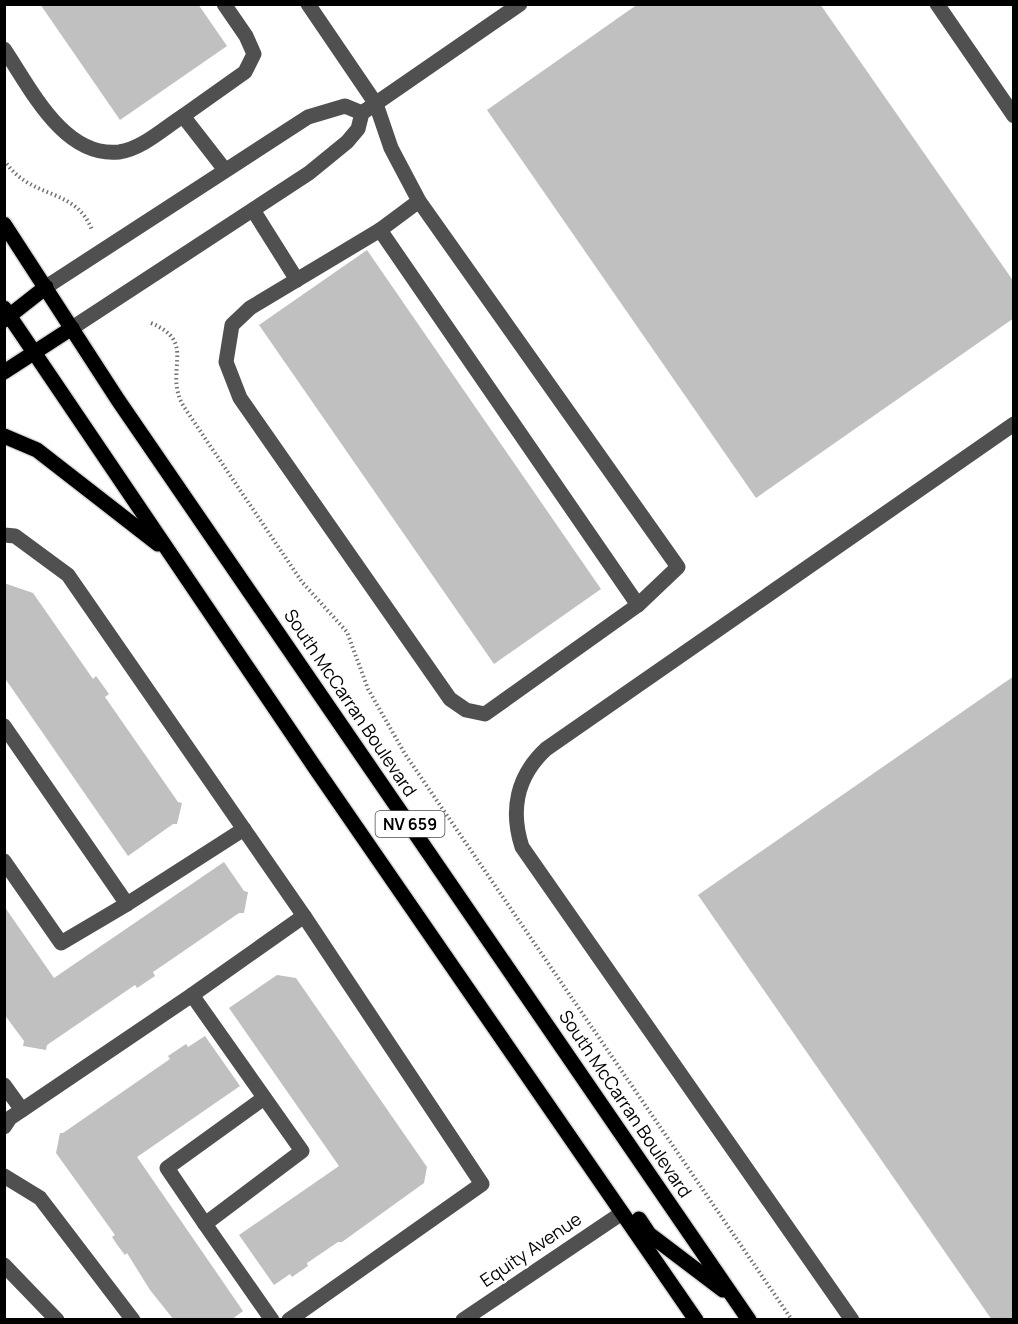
<svg xmlns="http://www.w3.org/2000/svg" width="1018" height="1324" viewBox="0 0 1018 1324" font-family="Manrope,sans-serif">
<style>
.building{fill:#c0c0c0}
.lines{fill:none;stroke-linecap:round;stroke-linejoin:round}
.major-casing{stroke:#dbdbdb;stroke-width:18}
.path{stroke:#727272;stroke-width:4;stroke-dasharray:1.5 3;stroke-linecap:butt}
.minor{stroke:#505050;stroke-width:15}
.major{stroke:#000;stroke-width:15}
.labels{text-anchor:middle;stroke-width:5;stroke-linejoin:round;paint-order:stroke}
.shield{fill:#fff;stroke:#4c4c4c;stroke-width:1.5}
.shield-label{font-size:16px;font-weight:bold;fill:#000}
.street-label{font-size:18px;fill:#000;stroke:#fff}
</style>
<rect width="100%" height="100%" fill="#fff"/>
<!-- building -->
<g class="building">
<polygon points="40,4 198,4 227,46 120,120"/>
<polygon points="638,4 820,4 1014,282 1014,318 756,498 487,110"/>
<polygon points="367,250 601,589 494,664 259,325"/>
<polygon points="4,583 33,593 93,679 96,676 99,680 109,694 105,697 178,802 182,803 177,824 173,824 128,856 4,677"/>
<polygon points="1014,676 1014,1320 992,1320 698,895"/>
<polygon points="224,862 244,891 248,892 244,913 239,913 175,957 153,972 155,976 137,988 135,985 47,1045 46,1050 23,1046 24,1041 4,1014 4,906 54,978"/>
<polygon points="277,975 296,978 427,1167 424,1183 342,1242 338,1242 307,1263 308,1266 292,1277 290,1274 274,1285 239,1235 339,1166 229,1008"/>
<polygon points="205,1036 240,1086 137,1157 243,1311 231,1320 174,1320 150,1290 127,1253 125,1255 118,1246 112,1237 115,1235 56,1153 60,1133 63,1133 170,1059 168,1056 186,1044 188,1047"/>
</g>
<g class="lines">
<!-- major casing -->
<g class="major-casing">
<g id="major">
<polyline points="4,224 118,400 749,1320"/>
<polyline points="4,308 316,769 696,1320"/>
<polyline points="4,320 46,287"/>
<polyline points="4,372 72,328"/>
<polyline points="4,436 37,450 158,544"/>
<polyline points="639,1219 649,1234 723,1290"/>
</g>
</g>
<!-- path -->
<g class="path">
<path d="M4 160C31 201 75 186 92 230"/>
<path d="M151 323C199 343 162 370 184 407L302 582 347 632 368 689 405 754 792 1320"/>
</g>
<!-- minor -->
<g class="minor">
<polyline points="224,4 246,36 254,54 245,72 183,116 225,170"/>
<polyline points="308,4 376,104 391,148 419,201 678,567 638,605 485,714 466,710 450,699 240,398 226,362 232,325 250,308 380,230 419,201"/>
<polyline points="937,4 1014,116"/>
<path d="M4 49C30 87 63 158 119 152 142 149 164 128 183 116"/>
<polyline points="253,210 297,280"/>
<polyline points="380,230 638,605"/>
<polyline points="46,287 308,117 345,106 362,113"/>
<polyline points="72,328 309,173 347,142 358,129 362,113 520,4"/>
<polyline points="4,535 15,536 68,575 304,916"/>
<polyline points="4,726 127,904 61,943 4,861"/>
<polyline points="127,904 244,829"/>
<polyline points="192,995 304,916 482,1184 289,1320"/>
<polyline points="4,1085 22,1110"/>
<polyline points="4,1127 10,1118 22,1110 192,995 302,1151 205,1224 272,1320"/>
<polyline points="4,1176 40,1198 133,1320"/>
<polyline points="205,1224 167,1168 264,1098"/>
<polyline points="4,1265 57,1320"/>
<polyline points="463,1320 622,1213"/>
<path d="M852 1320 522 847C510 810 517 776 546 749L1014 424"/>
</g>
<!-- major -->
<use href="#major" class="major"/>
</g>
<g class="labels">
<!-- shield labels -->
<rect class="shield" x="375.5" y="811" width="69" height="26" rx="4.5"/>
<g class="shield-label">
<text x="410" y="830">NV 659</text>
</g>
<!-- street labels -->
<g class="street-label">
<text transform="translate(350 703) rotate(56)" y="6">South McCarran Boulevard</text>
<text transform="translate(625 1104) rotate(56)" y="6">South McCarran Boulevard</text>
<text transform="translate(531 1250) rotate(-34)" y="6">Equity Avenue</text>
</g>
</g>
<!-- border -->
<rect width="1018" height="1324" fill="none" stroke="#000000" stroke-width="12"/>
</svg>
